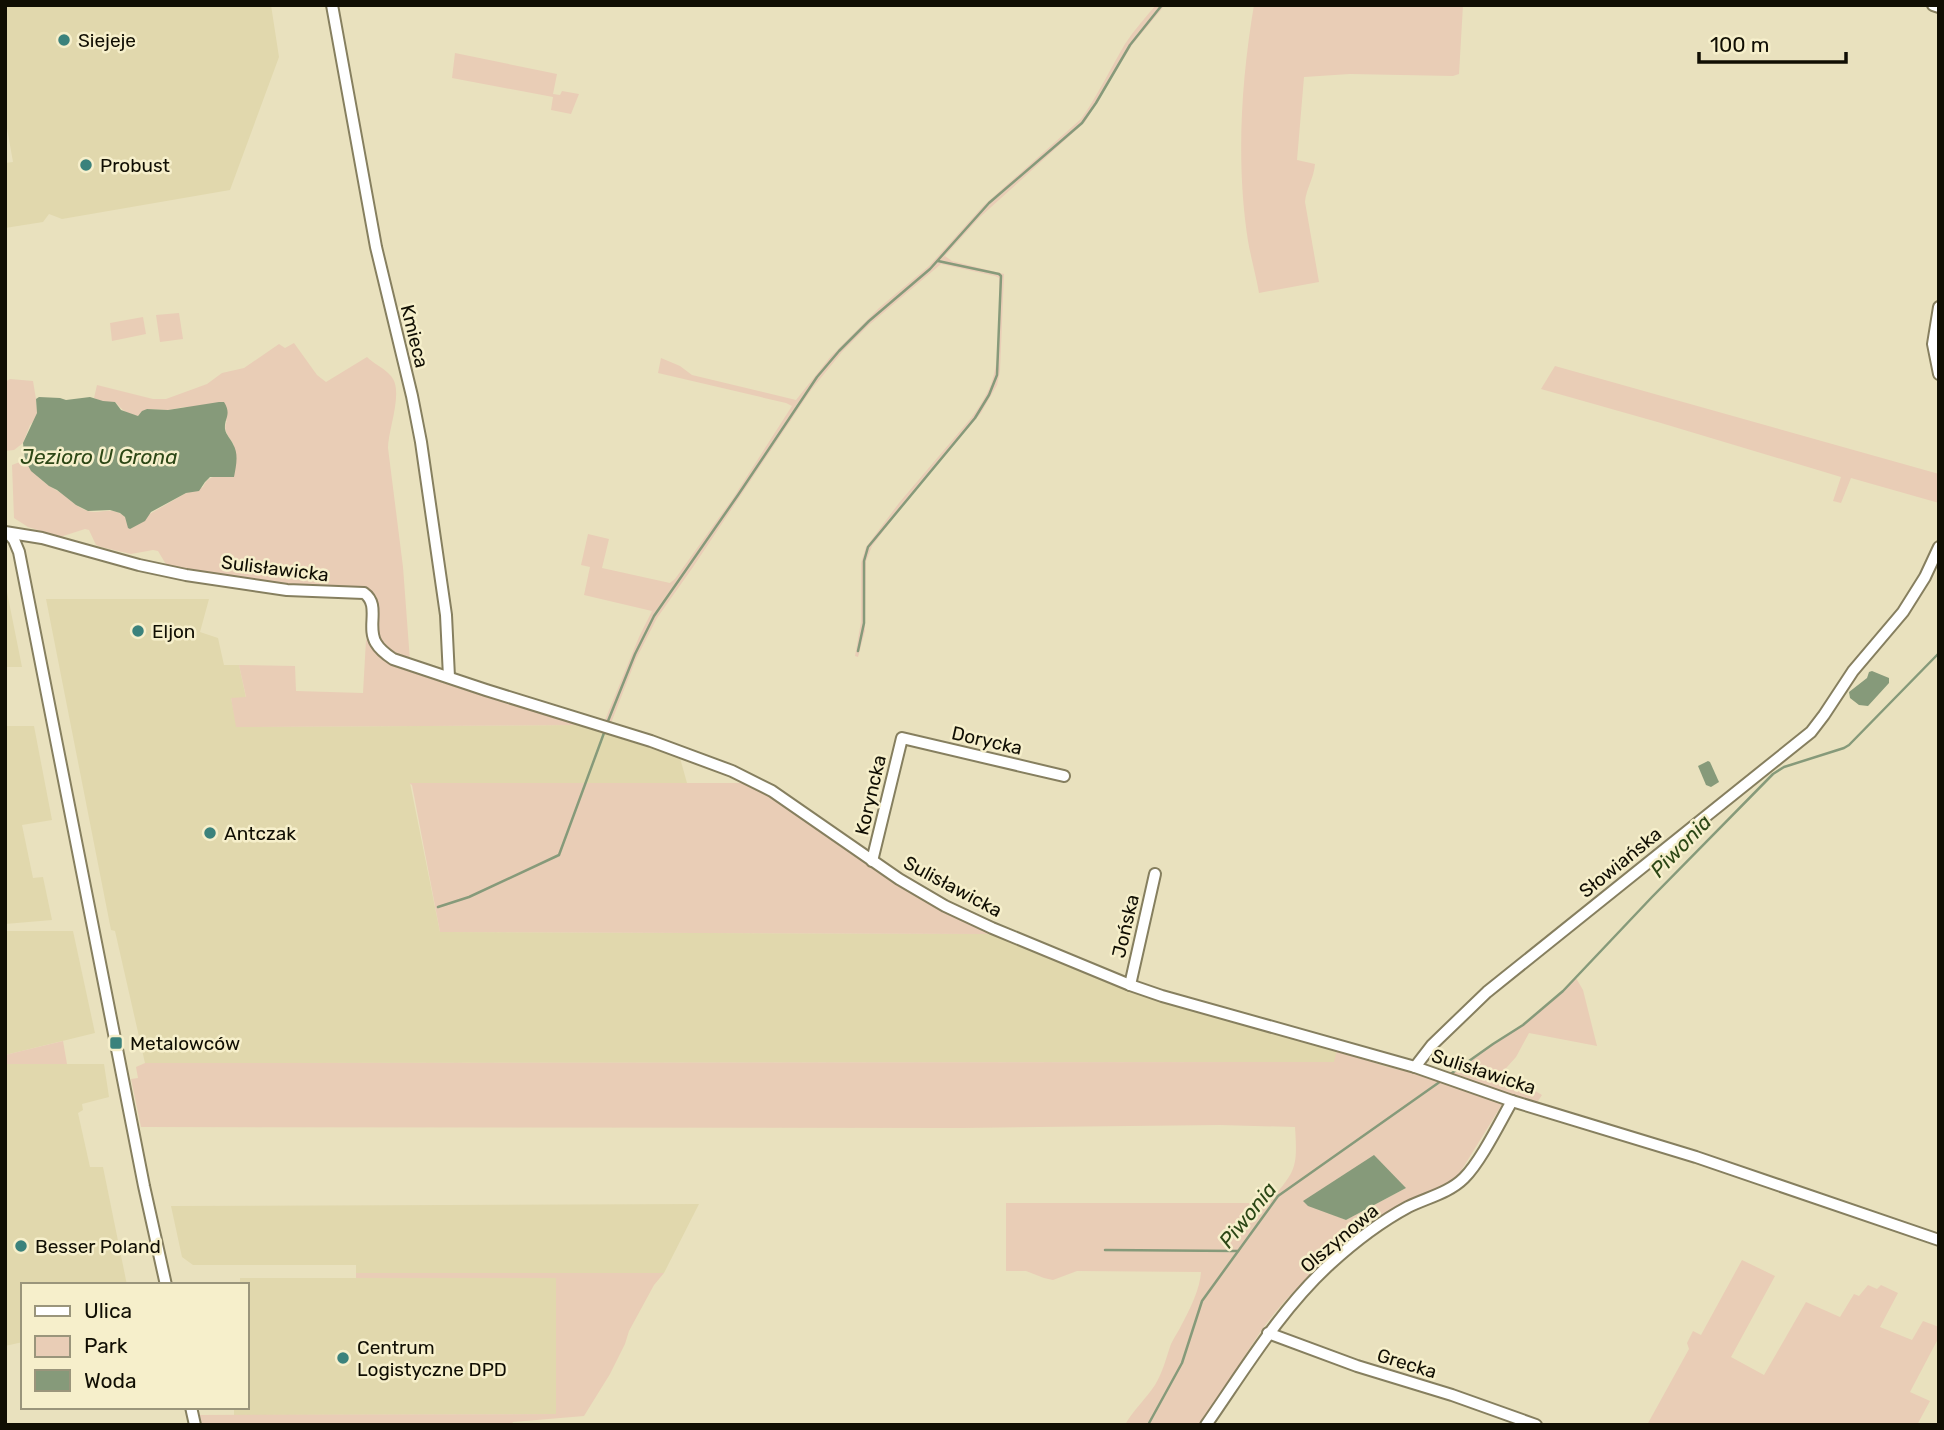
<svg xmlns="http://www.w3.org/2000/svg" width="1944" height="1430" viewBox="0 0 1944 1430" font-family="Rubik,sans-serif">
<style>
.built{fill:#e1d8ad}
.green{fill:#e9cdb6;fill-rule:evenodd}
.water{fill:#869a7a}
.lines{fill:none;stroke-linecap:round;stroke-linejoin:round}
.stream{stroke:#869a7a;stroke-width:2.5}
.street-casing{stroke:#867f5f;stroke-width:14}
.street{stroke:#fff;stroke-width:10}
.poi-dot{fill:#3b827c;stroke:#f6efcb;stroke-width:2.5}
.labels{text-anchor:middle;stroke-width:5;stroke-linejoin:round;paint-order:stroke}
.poi-label{font-size:19px;fill:#100e03;stroke:#f6efcb;text-anchor:start}
.street-label{font-size:19px;fill:#100e03;stroke:#f6efcb}
.water-label{font-size:21px;font-style:italic;fill:#2c4716;stroke:#f6efcb}
</style>
<rect width="100%" height="100%" fill="#e9e1be"/>
<!-- built -->
<g class="built">
<polygon points="5,5 271,5 279,57 230,190 62,219 49,214 43,222 5,228 5,163 13,162 5,117"/>
<polygon points="5,582 22,667 5,667"/>
<polygon points="46,599 209,599 200,632 218,638 224,665 239,665 246,698 231,698 237,727 580,725 680,758 687,783 410,783 440,932 991,934 1152,999 1337,1050 1335,1062 145,1063 115,931 111,930"/>
<polygon points="5,726 34,726 52,820 22,825 33,878 43,877 52,920 5,924"/>
<polygon points="5,931 73,931 95,1033 5,1055"/>
<polygon points="104,1064 109,1097 82,1104 83,1110 78,1113 90,1167 103,1167 127,1285 23,1285 23,1342 5,1346 5,1064"/>
<polygon points="699,1204 664,1273 356,1273 356,1265 193,1265 182,1257 171,1206"/>
<polygon points="240,1278 556,1278 556,1414 234,1415 234,1407 247,1407 247,1285 240,1285"/>
</g>
<!-- green -->
<g class="green">
<path d="M1156 5H1165L1132 45 1085 122 979 218 945 256 952 261 1004 274 1000 371 997 385 981 413 901 508 872 546 866 561 865 631 858 657 855 656 861 622V563L866 547 899 503 972 417C981 404 989 392 993 378 1001 353 999 304 999 278L995 276 941 264 869 325 842 352 811 390 693 567 657 618 636 659 611 723 605 720 639 637 652 611 584 595 590 567 581 565 588 534 609 539 602 568 670 583 675 579 733 498 792 406 786 403 658 373 661 358 680 366 692 375 796 400 831 356 879 308 929 266 984 205 1081 119C1098 95 1110 69 1125 44 1134 30 1145 18 1156 5Z"/>
<path d="M1254 5H1463L1459 74 1453 76 1350 74 1304 77 1297 160 1315 164C1314 178 1306 189 1305 202L1319 282 1259 293C1256 276 1251 258 1248 241 1236 164 1241 82 1254 5Z"/>
<polygon points="455,53 557,74 553,94 560,95 562,91 579,94 571,114 551,110 553,97 452,78"/>
<polygon points="179,313 183,339 160,342 156,315"/>
<polygon points="143,317 146,334 112,341 110,323"/>
<path d="M294 343 317 375 326 382 367 357C374 364 384 368 390 375 405 389 388 429 388 448L403 567 410 661 391 654 378 641C377 626 381 599 368 590L295 587 194 572 167 566 158 551 153 550 131 554 101 547 96 545 89 530 85 529 60 537 28 527 14 518 12 465 25 460C33 474 43 482 56 490 67 496 75 507 88 511 102 515 111 505 125 517L148 515 186 493 203 487C208 475 216 476 227 476L234 445C229 437 222 430 227 421L184 407 168 410 147 409 138 416C123 412 125 412 115 402H103L94 398 97 385 153 399H166L207 384 222 373 244 368 279 344 285 348Z"/>
<polygon points="1555,366 1939,474 1939,503 1851,478 1841,503 1833,501 1841,477 1661,423 1541,389"/>
<polygon points="10,379 33,381 36,399 37,413 35,420 30,425 23,443 14,450 5,451 5,382"/>
<polygon points="366,640 370,641 395,664 405,668 449,681 472,691 580,725 236,727 231,698 246,697 239,665 295,666 296,691 363,693"/>
<path d="M409 783H744C799 810 845 851 896 884 926 904 958 920 991 934L440 932 412 785Z"/>
<path d="M1576 978 1583 990 1597 1046 1529 1033 1516 1057 1499 1076 1525 1085 1542 1095 1536 1104 1508 1095 1456 1179C1444 1188 1431 1191 1417 1196 1400 1203 1382 1215 1367 1226 1331 1253 1287 1294 1261 1331 1240 1362 1221 1394 1200 1425H1125C1133 1410 1146 1399 1155 1385 1163 1372 1166 1358 1171 1344 1174 1337 1179 1331 1182 1324 1190 1309 1200 1289 1201 1272L1077 1271 1053 1280 1044 1278 1026 1271H1006V1203H1269C1295 1170 1298 1171 1295 1127L1220 1125 962 1128 141 1127 131 1079 138 1078 136 1067 145 1063 1334 1062 1337 1050 1384 1066 1443 1080C1488 1047 1537 1019 1576 978ZM1406 1188 1346 1220 1326 1212Z"/>
<polygon points="63,1041 67,1064 5,1064 5,1055"/>
<polygon points="1742,1260 1775,1276 1731,1357 1764,1375 1806,1302 1840,1317 1854,1294 1859,1296 1868,1285 1877,1289 1881,1285 1898,1293 1880,1327 1912,1340 1923,1321 1939,1327 1939,1337 1910,1392 1930,1401 1917,1425 1647,1425 1689,1349 1687,1343 1693,1331 1701,1335"/>
<polygon points="356,1273 664,1273 654,1285 629,1331 625,1344 610,1374 584,1416 513,1422 511,1425 202,1425 200,1415 556,1414 556,1278 356,1278"/>
</g>
<!-- water -->
<g class="water">
<path d="M39 397 60 398 66 400 90 397 103 401 115 402 121 410 138 416 142 411 147 409 168 410 219 402H224C232 415 224 418 225 429 226 435 231 439 233 444 239 454 236 466 234 477H210L205 482 199 491 186 493 151 512 145 521 130 529 128 528 125 517 120 513 110 510 88 511 76 505 57 490 49 486 31 471 25 460 23 443 37 413 36 399Z"/>
<polygon points="1872,671 1889,678 1889,683 1868,706 1859,705 1850,698 1849,692 1867,678 1869,672"/>
<polygon points="1708,761 1710,762 1719,782 1711,787 1706,785 1698,766"/>
<polygon points="1374,1155 1406,1188 1346,1220 1308,1206 1303,1201"/>
</g>
<g class="lines">
<!-- stream -->
<g class="stream">
<polyline points="858,651 864,623 864,561 868,547 975,418 989,395 997,375 1001,276 999,274 938,261"/>
<polyline points="608,721 635,654 654,616 738,495 817,377 839,351 869,321 930,269 989,203 1082,123 1096,103 1130,45 1162,5"/>
<polyline points="438,907 469,897 559,855 604,733"/>
<polyline points="1452,1073 1493,1044 1523,1025 1563,991 1652,897 1773,774 1784,767 1844,748 1849,745 1939,653"/>
<polyline points="1105,1250 1238,1251"/>
<polyline points="1148,1425 1182,1363 1202,1301 1278,1196 1441,1081"/>
</g>
<!-- street casing -->
<g class="street-casing">
<g id="street">
<polyline points="332,5 376,247 412,396 421,442 446,615 449,677"/>
<polyline points="1933,5 1939,7"/>
<polyline points="1939,307 1933,344 1939,374"/>
<path d="M5 532 42 538 139 565 186 575 287 590 364 593C381 605 366 627 376 643 380 650 387 655 393 659L486 690 651 741 732 771 772 791 899 879 945 906 992 928 1130 985 1162 996 1415 1067 1512 1101 1696 1157 1939 1240"/>
<polyline points="9,534 14,540 19,552 144,1186 166,1285"/>
<polyline points="872,861 902,738 1064,776"/>
<polyline points="1130,985 1155,874"/>
<polyline points="1415,1067 1432,1045 1487,992 1811,732 1824,715 1853,671 1903,612 1925,577 1939,547"/>
<polyline points="1268,1333 1357,1366 1452,1395 1536,1425"/>
<polyline points="191,1407 195,1425"/>
<path d="M1206 1425C1245 1369 1280 1310 1330 1264 1353 1243 1380 1222 1408 1207 1426 1198 1449 1193 1464 1178 1481 1161 1500 1122 1512 1101"/>
</g>
</g>
<!-- street -->
<use href="#street" class="street"/>
</g>
<!-- markers -->
<g class="poi-dot">
<circle cx="64" cy="40" r="7"/>
<circle cx="86" cy="165" r="7"/>
<circle cx="138" cy="631" r="7"/>
<circle cx="210" cy="833" r="7"/>
<rect x="109" y="1036" width="14" height="14" rx="3.5"/>
<circle cx="21" cy="1246" r="7"/>
<circle cx="343" cy="1358" r="7"/>
</g>
<g class="labels">
<!-- poi labels -->
<g class="poi-label">
<text x="78" y="47">Siejeje</text>
<text x="100" y="172">Probust</text>
<text x="152" y="638">Eljon</text>
<text x="224" y="840">Antczak</text>
<text x="130" y="1050">Metalowców</text>
<text x="35" y="1253">Besser Poland</text>
<text x="357" y="1354">Centrum<tspan x="357" dy="22">Logistyczne DPD</tspan></text>
</g>
<!-- street labels -->
<g class="street-label">
<text transform="translate(415 336) rotate(76)" y="7">Kmieca</text>
<text transform="translate(275 568) rotate(7)" y="7">Sulisławicka</text>
<text transform="translate(987 740) rotate(13)" y="7">Dorycka</text>
<text transform="translate(870 795) rotate(-77)" y="7">Koryncka</text>
<text transform="translate(1620 862) rotate(-39)" y="7">Słowiańska</text>
<text transform="translate(953 886) rotate(28)" y="7">Sulisławicka</text>
<text transform="translate(1125 926) rotate(-77)" y="7">Jońska</text>
<text transform="translate(1484 1071) rotate(18)" y="7">Sulisławicka</text>
<text transform="translate(1339 1238) rotate(-40)" y="7">Olszynowa</text>
<text transform="translate(1407 1363) rotate(17)" y="7">Grecka</text>
</g>
<!-- water labels -->
<g class="water-label">
<text x="99" y="464">Jezioro U Grona</text>
<text transform="translate(1681 846) rotate(-46)" y="7">Piwonia</text>
<text transform="translate(1248 1215) rotate(-51)" y="7">Piwonia</text>
</g>
</g>
<!-- border -->
<rect width="1944" height="1430" fill="none" stroke="#100e03" stroke-width="14"/>
<!-- legend -->
<rect x="21" y="1283" width="228" height="126" fill="#f6efcb" stroke="#9a957b" stroke-width="2"/>
<rect x="35" y="1306" width="35" height="10" fill="#ffffff" stroke="#9a957b" stroke-width="2"/>
<text x="84" y="1318" font-size="21" fill="#100e03">Ulica</text>
<rect x="35" y="1336" width="35" height="21" fill="#e9cdb6" stroke="#9a957b" stroke-width="2"/>
<text x="84" y="1353" font-size="21" fill="#100e03">Park</text>
<rect x="35" y="1370" width="35" height="21" fill="#869a7a" stroke="#9a957b" stroke-width="2"/>
<text x="84" y="1388" font-size="21" fill="#100e03">Woda</text>
<!-- scale -->
<path d="M1699 52v10h147v-10" fill="none" stroke="#100e03" stroke-width="3.5"/>
<text x="1710" y="52" font-size="21" fill="#100e03" stroke="#f6efcb" stroke-width="5" paint-order="stroke">100 m</text>
</svg>
